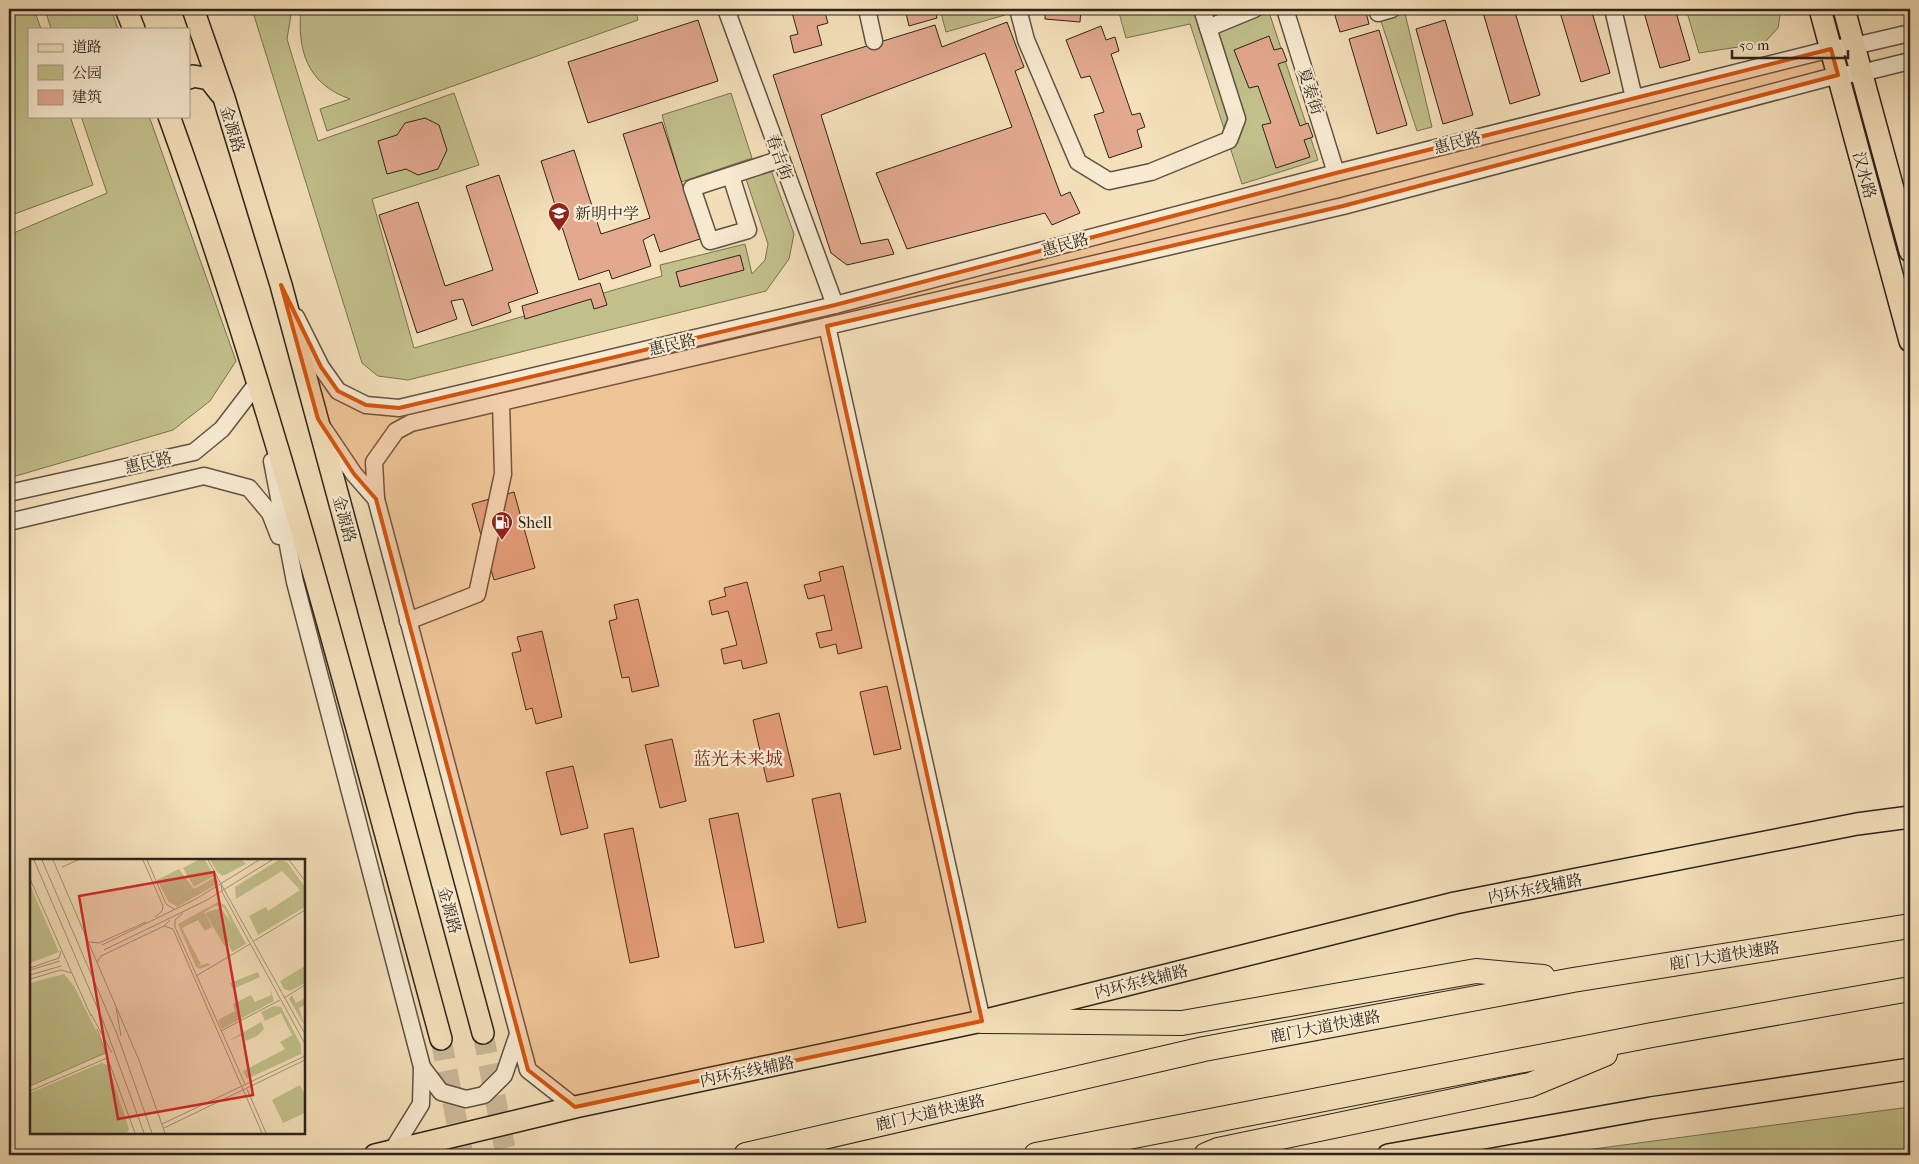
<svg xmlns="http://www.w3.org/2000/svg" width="1919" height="1164" viewBox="0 0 1919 1164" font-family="'IM FELL French Canon','Noto Serif SC',serif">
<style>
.green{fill:#c2c08b;stroke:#787253}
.building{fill:#e3a98f;stroke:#2d231b}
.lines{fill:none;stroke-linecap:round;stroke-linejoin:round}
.major-tunnel{stroke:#ccba9a;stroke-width:21;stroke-dasharray:21 11;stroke-linecap:butt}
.minor-casing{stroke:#5f5243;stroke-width:19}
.major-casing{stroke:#2d231b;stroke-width:24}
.highway-casing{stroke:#2d231b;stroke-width:26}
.minor{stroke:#f8ebd2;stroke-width:16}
.major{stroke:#f4e0ba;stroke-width:21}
.highway{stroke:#f4e0ba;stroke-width:24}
.marked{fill:#d5540e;fill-opacity:0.2;stroke:#d5540e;stroke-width:4;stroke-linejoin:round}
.labels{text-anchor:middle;stroke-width:4.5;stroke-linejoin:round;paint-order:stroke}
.street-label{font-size:16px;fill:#2d231b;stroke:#f8ebd2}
.poi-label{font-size:16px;fill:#2d231b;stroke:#f8ebd2;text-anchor:start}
.neighbourhood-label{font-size:18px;fill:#7a1f14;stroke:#f8ebd2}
.inset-road{fill:none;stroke:#a4947a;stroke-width:1}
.view{fill:#d62828;fill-opacity:0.15;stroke:#d62828;stroke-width:2.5}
.inset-edge{fill:none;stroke:#2d231b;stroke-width:2.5}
</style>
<rect width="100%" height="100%" fill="#f4e0ba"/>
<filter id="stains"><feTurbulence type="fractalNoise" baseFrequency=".004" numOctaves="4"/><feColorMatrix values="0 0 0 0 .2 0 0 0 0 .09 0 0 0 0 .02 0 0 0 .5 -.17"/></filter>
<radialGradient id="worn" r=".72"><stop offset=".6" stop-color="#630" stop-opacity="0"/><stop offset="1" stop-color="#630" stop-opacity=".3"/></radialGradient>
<!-- green -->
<g class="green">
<polygon points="23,9 34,9 41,29 29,29 29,116 70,116 93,185 9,216 9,13"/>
<polygon points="45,9 111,9 118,29 51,29"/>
<polygon points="252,9 292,9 287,39 318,141 454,93 479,165 372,199 414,348 662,276 660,265 745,244 752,274 765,260 768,244 746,179 771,170 794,234 789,259 766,291 408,380 378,376 362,363"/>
<path d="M301 9H635L638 20 327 131 320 109 350 99C307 84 297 50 301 9Z"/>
<polygon points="940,9 1003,9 1005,15 946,32"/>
<polygon points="1118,9 1268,9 1318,160 1242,184 1190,24 1126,38"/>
<polygon points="1377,9 1404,9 1432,127 1417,131"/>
<polygon points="1686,9 1781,9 1778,28 1764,43 1699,53"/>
<polygon points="731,93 752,158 681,182 662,115"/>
<polygon points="81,116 149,116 236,361 210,401 173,430 9,478 9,235 107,193"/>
<polygon points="1910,1107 1910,1155 1548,1155"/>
</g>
<!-- building -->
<g class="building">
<polygon points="791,9 824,9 828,23 817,26 822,45 794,53 790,36 798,34"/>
<polygon points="905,9 935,9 937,18 909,26"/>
<polygon points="1045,9 1081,9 1080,22 1045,19"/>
<polygon points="1333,9 1365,9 1369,24 1340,32"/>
<polygon points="1482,9 1514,9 1540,95 1510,104"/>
<polygon points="1559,9 1591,9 1610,73 1581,82"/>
<polygon points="1643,9 1675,9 1690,60 1660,68"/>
<polygon points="698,20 718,81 588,123 568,62"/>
<polygon points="1445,20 1473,115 1443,124 1416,29"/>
<polygon points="1007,22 1024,67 1015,71 1061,196 1070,192 1080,213 1052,225 1045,213 907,249 876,173 1012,127 985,53 821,115 861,244 888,239 894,254 847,265 831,253 773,75 935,25 942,47"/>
<polygon points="1101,26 1106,40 1115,37 1119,51 1111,54 1132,115 1140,113 1145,127 1137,130 1142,147 1109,158 1094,115 1104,112 1090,76 1081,78 1066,40"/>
<polygon points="1379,30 1407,125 1377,134 1349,39"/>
<polygon points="1269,36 1274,50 1282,48 1287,61 1278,64 1300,126 1308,123 1313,137 1304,140 1310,157 1276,168 1262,125 1271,123 1258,86 1249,88 1234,50"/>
<polygon points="425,118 439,125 447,150 438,169 418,175 406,169 387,174 378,141 397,135 405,123"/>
<polygon points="662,122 700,239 660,252 654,234 643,240 651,266 612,279 609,270 579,280 541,161 574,150 601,234 650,218 623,134"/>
<polygon points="499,175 538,293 508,303 511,312 472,326 463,299 451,301 457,319 417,333 379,215 418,202 445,286 493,270 466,186"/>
<polygon points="740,255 744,270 680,287 676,272"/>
<polygon points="600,283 607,305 594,309 591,299 525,319 522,306"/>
<polygon points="514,492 535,568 494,580 472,504"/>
<polygon points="843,566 862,648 838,654 836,644 820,648 816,633 832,630 824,595 808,599 804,585 821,581 819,572"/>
<polygon points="747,582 767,663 743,669 741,660 724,664 721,649 737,645 728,611 712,615 709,601 726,596 724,588"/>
<polygon points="638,599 659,686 632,692 629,677 622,678 609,621 617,619 614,605"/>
<polygon points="542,631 562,717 536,724 532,708 526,710 512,653 521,651 517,637"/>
<polygon points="887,686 901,749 874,755 860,692"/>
<polygon points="779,713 794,776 767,782 753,720"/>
<polygon points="672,739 686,801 660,808 645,745"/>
<polygon points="573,766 588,828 561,835 546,772"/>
<polygon points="840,793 866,922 838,928 812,799"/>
<polygon points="738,813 764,942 735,948 709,819"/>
<polygon points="633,828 659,957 630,963 604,834"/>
</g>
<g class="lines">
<!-- major-tunnel -->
<g class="major-tunnel">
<polyline points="483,1033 506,1155"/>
<polyline points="441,1039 463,1155"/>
</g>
<!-- minor casing -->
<g class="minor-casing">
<g id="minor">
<polyline points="726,9 835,305"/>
<polyline points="867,9 874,41"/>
<polyline points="1018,9 1026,40 1078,162 1109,181 1151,172 1229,140 1237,119 1202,9"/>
<polyline points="1285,9 1336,173"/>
<polyline points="1613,9 1634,98"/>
<polyline points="1378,13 1392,9"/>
<polyline points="1208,28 1254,9"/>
<polyline points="731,176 748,230 710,241 692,188 781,159"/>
<polyline points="296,317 321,367 338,391 366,405 399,408 835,305 1336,173 1831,49 1854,46 1910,33"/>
<polyline points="827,326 982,1021"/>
<polyline points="323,428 354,474 376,499 528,1070 575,1107"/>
<polyline points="272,461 295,582 422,1067 421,1104 392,1151"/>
<polyline points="9,493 194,452 222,429 258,382"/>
<polyline points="376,499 374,462 396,431 411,423 1343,206 1838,75 1861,73 1910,61"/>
<polyline points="9,522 204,476 249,488 270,513 279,536"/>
<polyline points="408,621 477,594 503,474 501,402"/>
<polyline points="422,1067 441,1092 466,1099 484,1095 504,1075 517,1037"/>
</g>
</g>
<!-- major casing -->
<g class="major-casing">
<g id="major">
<polyline points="126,9 134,29"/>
<polyline points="193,9 224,98 281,285 483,1033"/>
<polyline points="1820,9 1910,341"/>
<polyline points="1844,9 1910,251"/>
<polyline points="189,78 193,76 209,79 221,94"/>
<path d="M169 116C278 418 357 730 441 1039"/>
<polyline points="375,1155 575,1107 982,1021 1455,903 1857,824 1910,817"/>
<polyline points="1388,1155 1651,1108 1910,1069"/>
</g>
</g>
<!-- highway casing -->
<g class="highway-casing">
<g id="highway">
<polyline points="982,1021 1182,1023 1476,971 1543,977"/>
<polyline points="746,1155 1204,1049 1573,980 1910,926"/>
<polyline points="1036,1155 1652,1035 1910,989"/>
<polyline points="1206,1155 1218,1150 1530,1085 1605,1054"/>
</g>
</g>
<!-- minor -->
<use href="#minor" class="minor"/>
<!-- major -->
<use href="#major" class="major"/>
<!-- highway -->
<use href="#highway" class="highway"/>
</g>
<!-- marked area -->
<path class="marked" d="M1831 49 1838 75 1343 206 827 326 982 1021 575 1107 528 1070 376 499 354 474 318 419 281 285 321 367 338 391 366 405 399 408 835 305 1336 173Z"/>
<!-- icons -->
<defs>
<g id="school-pin" transform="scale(1.125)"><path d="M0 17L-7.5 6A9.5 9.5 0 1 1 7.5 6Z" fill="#8f2418" stroke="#f8ebd2"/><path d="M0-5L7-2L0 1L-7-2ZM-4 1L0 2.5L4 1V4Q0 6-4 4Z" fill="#fff"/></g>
<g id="fuel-pin" transform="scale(1.125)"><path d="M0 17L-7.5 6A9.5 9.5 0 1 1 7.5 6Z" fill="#8f2418" stroke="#f8ebd2"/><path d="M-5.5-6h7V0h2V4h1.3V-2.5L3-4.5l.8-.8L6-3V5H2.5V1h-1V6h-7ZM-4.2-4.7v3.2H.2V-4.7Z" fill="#fff"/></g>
</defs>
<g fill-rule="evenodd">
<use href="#school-pin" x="559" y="213"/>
<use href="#fuel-pin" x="502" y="522"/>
</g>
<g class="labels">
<!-- street labels -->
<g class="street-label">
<text transform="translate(1311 91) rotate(72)" y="6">夏泰街</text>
<text transform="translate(233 129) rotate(73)" y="6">金源路</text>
<text transform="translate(1457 142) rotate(-14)" y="6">惠民路</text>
<text transform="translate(780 157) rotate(70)" y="6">春吉街</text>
<text transform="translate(1865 175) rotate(75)" y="6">汉水路</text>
<text transform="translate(1065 244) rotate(-15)" y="6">惠民路</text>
<text transform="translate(672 344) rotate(-13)" y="6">惠民路</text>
<text transform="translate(148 462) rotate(-13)" y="6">惠民路</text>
<text transform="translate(345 519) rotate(75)" y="6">金源路</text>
<text transform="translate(1535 888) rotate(-11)" y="6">内环东线辅路</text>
<text transform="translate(450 910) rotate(75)" y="6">金源路</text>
<text transform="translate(1724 955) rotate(-9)" y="6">鹿门大道快速路</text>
<text transform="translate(1141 981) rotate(-14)" y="6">内环东线辅路</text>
<text transform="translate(1325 1026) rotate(-11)" y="6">鹿门大道快速路</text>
<text transform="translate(747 1071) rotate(-12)" y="6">内环东线辅路</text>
<text transform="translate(930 1112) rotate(-13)" y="6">鹿门大道快速路</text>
</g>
<!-- poi labels -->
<g class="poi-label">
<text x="575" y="219">新明中学</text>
<text x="518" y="528">Shell</text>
</g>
<!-- neighbourhood labels -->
<g class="neighbourhood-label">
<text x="738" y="765">蓝光未来城</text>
</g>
</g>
<!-- overview -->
<g transform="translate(30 859)">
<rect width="275" height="275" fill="#f4e0ba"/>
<path d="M168 1H175L184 17 164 28 153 9ZM180 1H212L216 5 193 17 187 13ZM249 1 257 3 275 28V48L228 76 219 57 236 48 238 52 270 31 252 12 206 40 205 28ZM149 10 164 30 185 18 189 24 147 48 138 42 127 21ZM0 26 29 93 0 104ZM188 43 195 46 216 85 202 93 198 85 201 83 196 84 195 88 175 54 191 49 202 65 195 50 191 47H185L174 53 182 68 175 72 168 61 152 69 171 105 168 107 178 104 180 106 170 110 166 108 148 65ZM275 107V124L260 132 254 130 250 122ZM228 113 230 118 203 130 200 124ZM34 115 44 127 77 194 0 227V124ZM240 129 244 142 192 170 188 161 205 152 203 145 221 136 225 143 241 136ZM262 136 266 144 275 139V146L269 149 275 167 259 140ZM244 147 251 148 271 186V195L217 220 213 212 255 190 250 183 262 176 251 154 235 162 231 153ZM231 163 234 170 227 177 216 182 213 176 198 182ZM71 204 78 206 99 270 97 274H0V234ZM270 226 275 236V254L253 264 242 241Z" fill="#c2c08b"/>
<path class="inset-road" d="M4 1 73 162 114 274M12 1 87 175 122 274M23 1 109 201 135 274M113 1 133 47 132 52 125 58M117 1 136 45 144 50M178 1 191 25M259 1 275 22M32 8 48 1M0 20 61 157M191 25 192 33 275 185M191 25 275 175M153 54 145 61V68L215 225M134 67 143 70 232 274M224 82 275 51M59 83 69 84 116 63M72 86 166 40 229 1M74 91 177 41 242 1M67 103 71 97 134 67 140 61M0 109 29 99 31 92M0 111 30 102M0 116 31 107M166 117 220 85M0 120 31 111 41 114M254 139 275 126M86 148 91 177M61 155 82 194M67 170 105 274M191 172 250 141M0 227 75 194M217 230 236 274M0 232 77 199M132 265 275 197M134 269 275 201"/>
<path class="view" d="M184 13 223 236 88 260 49 37Z"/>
<rect width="275" height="275" class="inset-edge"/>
</g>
<!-- margin -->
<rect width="1919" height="1164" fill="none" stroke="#f4e0ba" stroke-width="30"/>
<rect x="10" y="10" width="1899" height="1144" fill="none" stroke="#2d231b" stroke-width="2.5"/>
<rect x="15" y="15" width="1889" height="1134" fill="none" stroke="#2d231b"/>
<!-- legend -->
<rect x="28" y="28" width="162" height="90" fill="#f8ebd2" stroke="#a79b89"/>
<rect x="38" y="44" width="25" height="8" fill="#f4e0ba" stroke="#a79b89"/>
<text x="72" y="52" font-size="15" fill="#2d231b">道路</text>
<rect x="38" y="65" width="25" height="15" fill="#c2c08b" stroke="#a79b89"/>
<text x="72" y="78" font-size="15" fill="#2d231b">公园</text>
<rect x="38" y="90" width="25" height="15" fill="#e3a98f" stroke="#a79b89"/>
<text x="72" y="102" font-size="15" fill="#2d231b">建筑</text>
<!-- scale -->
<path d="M1732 50v8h116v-8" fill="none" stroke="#2d231b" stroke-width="2.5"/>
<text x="1739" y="50" font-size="15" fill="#2d231b" stroke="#f8ebd2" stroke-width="4" paint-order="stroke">50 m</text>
<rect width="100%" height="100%" filter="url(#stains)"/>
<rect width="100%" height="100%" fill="url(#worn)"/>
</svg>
